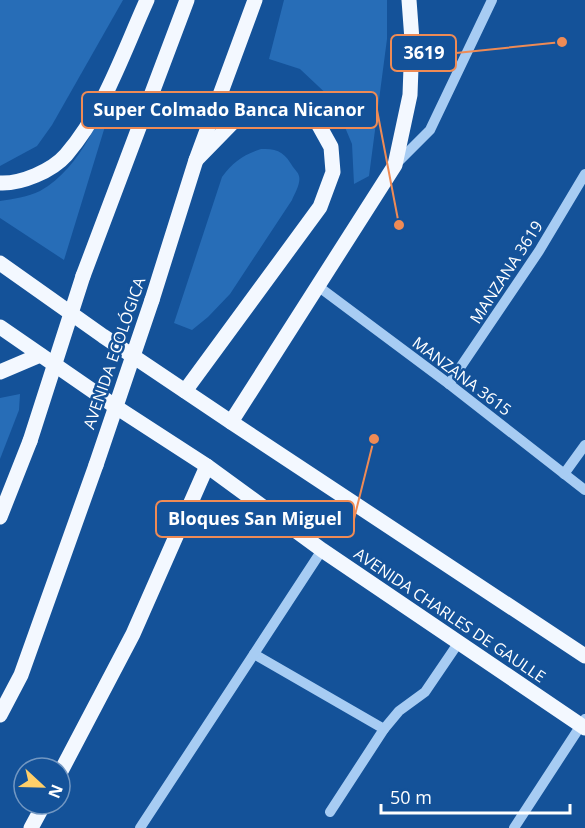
<svg xmlns="http://www.w3.org/2000/svg" width="585" height="828" viewBox="0 0 585 828" font-family="'Open Sans',sans-serif">
<style>
.green{fill:#276db7}
.lines{fill:none;stroke-linecap:round;stroke-linejoin:round}
.minor{stroke:#a7ccf3;stroke-width:10}
.major{stroke:#f3f8ff;stroke-width:15}
.major-bridge{stroke:#f3f8ff;stroke-width:15}
.labels{text-anchor:middle;stroke-width:5;stroke-linejoin:round;paint-order:stroke}
.street-label{font-size:16px;fill:#fff;stroke:#145299}
.leader{fill:none;stroke:#ef8b55;stroke-width:2}
.callout-dot{fill:#ef8b55;stroke:#145299;stroke-width:2}
.callout{fill:#145299;stroke:#ef8b55;stroke-width:2}
.callout-label{font-size:18px;text-anchor:middle;font-weight:bold;fill:#fff}
</style>
<rect width="100%" height="100%" fill="#145299"/>
<!-- green -->
<g class="green">
<polygon points="0,0 123,0 52,125 37,146 0,166"/>
<polygon points="284,0 387,0 387,39 369,176 354,184 352,144 334,101 300,69 269,59"/>
<path d="M122 71 64 260 0 218V201C13 199 28 197 40 191 83 167 101 113 122 71Z"/>
<path d="M261 149C278 148 285 153 293 167 295 170 298 172 299 176 301 183 295 193 292 200L230 294 208 317 192 330 174 323 222 177C233 162 243 155 261 149Z"/>
<polygon points="20,394 19,410 0,459 0,398"/>
</g>
<g class="lines">
<!-- minor -->
<g class="minor">
<polyline points="395,165 430,130 492,0"/>
<polyline points="319,287 449,384 585,490"/>
<polyline points="449,384 539,251 585,174"/>
<polyline points="564,474 585,445"/>
<polyline points="254,654 384,729 399,711 425,692 459,642"/>
<polyline points="330,812 384,729"/>
<polyline points="140,828 322,550"/>
<polyline points="514,828 585,719"/>
</g>
<!-- major -->
<g class="major">
<path d="M0 183C21 184 52 171 66 155 104 111 123 53 147 0"/>
<polyline points="0,263 103,336 231,422 585,656"/>
<polyline points="83,276 187,0"/>
<polyline points="152,300 196,160 255,0"/>
<polyline points="0,327 116,407 207,466 322,550 585,728"/>
<polyline points="0,372 40,355"/>
<polyline points="185,391 320,207 333,172 331,147 316,120 289,103 260,102 239,116 196,160"/>
<polyline points="231,422 395,165 410,95 412,40 409,0"/>
<polyline points="0,517 30,441"/>
<polyline points="0,715 21,675 96,465"/>
<polyline points="60,773 133,634 207,466"/>
<polyline points="31,828 44,804"/>
</g>
<!-- major-bridge -->
<g class="major-bridge">
<polyline points="30,441 83,276"/>
<polyline points="96,465 152,300"/>
</g>
</g>
<g class="labels">
<!-- street labels -->
<g class="street-label">
<text transform="translate(506 272) rotate(-57)" y="6">MANZANA 3619</text>
<text transform="translate(114 353) rotate(-71)" y="6">AVENIDA ECOLÓGICA</text>
<text transform="translate(462 376) rotate(37)" y="6">MANZANA 3615</text>
<text transform="translate(450 615) rotate(34)" y="6">AVENIDA CHARLES DE GAULLE</text>
</g>
</g>
<!-- callouts -->
<path class="leader" d="M562 42L456 53M399 225L377 110M374 439L354 519"/>
<g class="callout-dot">
<circle cx="562" cy="42" r="6"/>
<circle cx="399" cy="225" r="6"/>
<circle cx="374" cy="439" r="6"/>
</g>
<g class="callout">
<rect x="391" y="35" width="65" height="36" rx="6"/>
<rect x="82" y="92" width="295" height="36" rx="6"/>
<rect x="156" y="501" width="198" height="36" rx="6"/>
</g>
<g class="callout-label">
<text x="424" y="59">3619</text>
<text x="229" y="116">Super Colmado Banca Nicanor</text>
<text x="255" y="525">Bloques San Miguel</text>
</g>
<!-- north arrow -->
<g transform="translate(42 786) rotate(112)"><circle r="28" fill="#145299" stroke="#7297c2" stroke-width="1.5"/>
<path d="M0-4.5L10 22L0 15L-10 22Z" fill="#ffcf69"/>
<text y="-9" font-size="16" font-weight="bold" text-anchor="middle" fill="#ffffff">N</text>
</g>
<!-- scale -->
<path d="M381 804v9h189v-9" fill="none" stroke="#ffffff" stroke-width="3"/>
<text x="390" y="804" font-size="18" fill="#ffffff" stroke="#145299" stroke-width="4.5" paint-order="stroke">50 m</text>
</svg>
